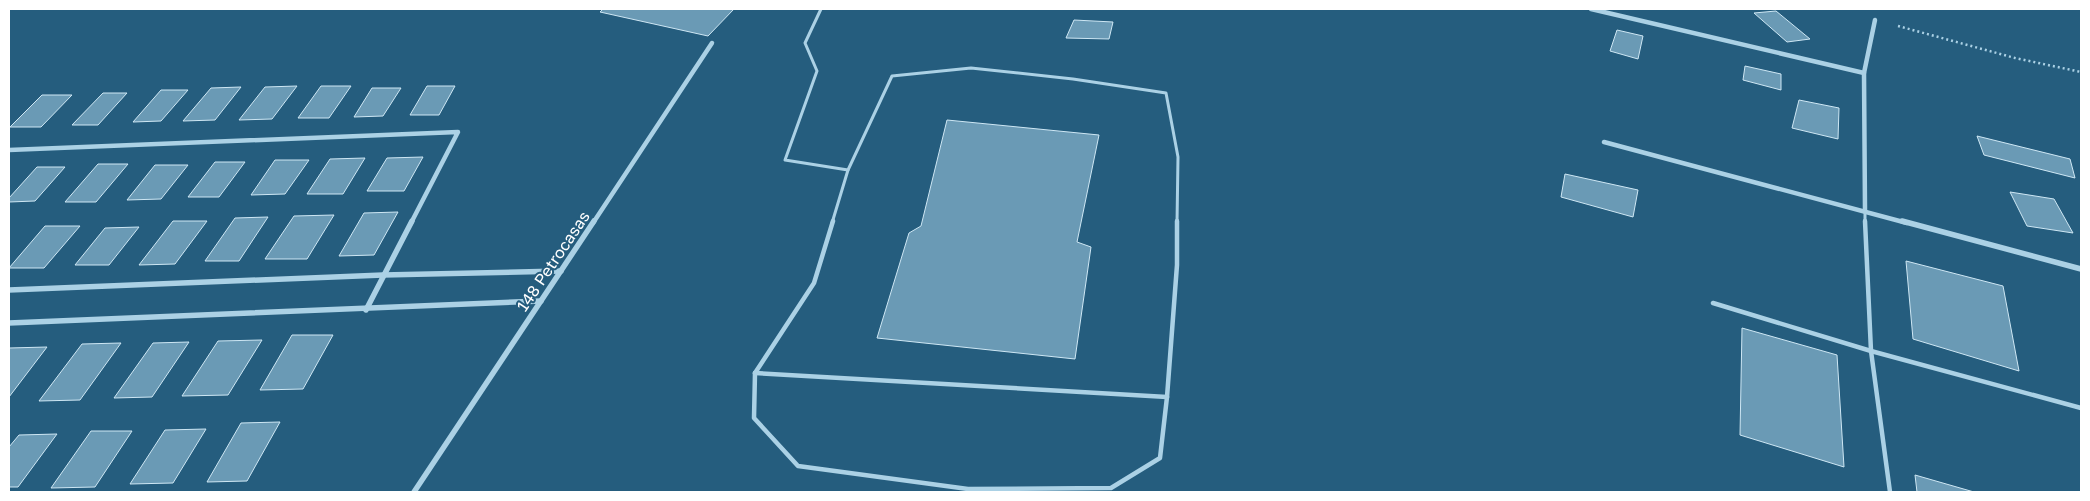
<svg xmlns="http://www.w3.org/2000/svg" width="2090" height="501" viewBox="0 0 2090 501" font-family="'Golos Text',sans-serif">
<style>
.building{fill:#6a9ab5;stroke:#cee7f4}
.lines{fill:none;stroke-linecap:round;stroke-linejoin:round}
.path{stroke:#abd1e5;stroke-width:2.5;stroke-dasharray:2 3;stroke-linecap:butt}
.service-far1{stroke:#abd1e5;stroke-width:3}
.service{stroke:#abd1e5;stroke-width:4.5}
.minor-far1{stroke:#abd1e5;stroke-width:4.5}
.minor{stroke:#abd1e5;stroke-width:5.5}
.labels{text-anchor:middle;stroke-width:4;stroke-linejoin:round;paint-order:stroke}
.street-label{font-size:16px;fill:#fff;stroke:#255d7e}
</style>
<rect width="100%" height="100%" fill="#255d7e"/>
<!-- building -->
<g class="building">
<polygon points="603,9 734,9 708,36 600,12"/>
<polygon points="1776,11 1810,39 1787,42 1754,13"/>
<polygon points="1074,20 1113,22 1109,39 1066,38"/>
<polygon points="1617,30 1643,36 1638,59 1610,51"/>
<polygon points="1745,66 1781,74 1781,90 1743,80"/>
<polygon points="297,86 272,119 239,120 265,87"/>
<polygon points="321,86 351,86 329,118 298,118"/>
<polygon points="427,86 455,86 439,115 410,115"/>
<polygon points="241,87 215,120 183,121 211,88"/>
<polygon points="372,88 401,88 383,116 354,117"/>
<polygon points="161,90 188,90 161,121 133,122"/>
<polygon points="103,93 127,93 98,125 72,125"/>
<polygon points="42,95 72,95 41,127 10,127"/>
<polygon points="1799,100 1839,108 1838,139 1792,128"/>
<polygon points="947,120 1099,135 1077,242 1091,247 1075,359 877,338 909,233 921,226"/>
<polygon points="1977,136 2070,159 2075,178 1984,155"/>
<polygon points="423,157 404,191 367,191 387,158"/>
<polygon points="365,158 343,194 307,194 330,159"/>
<polygon points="275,160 309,160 285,194 251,195"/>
<polygon points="215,162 245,162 219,197 188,197"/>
<polygon points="98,164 128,164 96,202 65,202"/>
<polygon points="155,165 188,165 161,199 127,200"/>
<polygon points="37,167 65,167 35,201 9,202 9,198"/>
<polygon points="1565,174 1638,190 1633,217 1561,197"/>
<polygon points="2010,192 2054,199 2073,233 2027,226"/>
<polygon points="398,212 374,255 339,256 364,213"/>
<polygon points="334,215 307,259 265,259 294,216"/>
<polygon points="268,217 239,261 205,261 235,218"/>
<polygon points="173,221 207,221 175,264 139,265"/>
<polygon points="45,226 80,226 44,268 9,268"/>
<polygon points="139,227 109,265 75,265 105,228"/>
<polygon points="1906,261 2003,286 2019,371 1913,339"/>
<polygon points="1742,328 1837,355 1844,467 1740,435"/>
<polygon points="292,335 333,335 303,389 260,390"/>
<polygon points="262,340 228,395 182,396 218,341"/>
<polygon points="189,342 152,397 114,398 153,343"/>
<polygon points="121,343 80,400 39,401 82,344"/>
<polygon points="47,347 9,397 9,348"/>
<polygon points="280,422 247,481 207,482 241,423"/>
<polygon points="206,429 173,483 130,484 165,430"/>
<polygon points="91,431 132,431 95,487 51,488"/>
<polygon points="57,434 18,487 9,487 9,447 19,435"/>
<polygon points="1915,475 1974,492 1917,492"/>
</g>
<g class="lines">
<!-- path -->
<polyline class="path" points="1898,26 2015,58 2081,72"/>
<!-- service-far1 -->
<g class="service-far1">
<polyline points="821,9 805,43 817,71 785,160 848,170"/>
<polyline points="1865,211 1865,223"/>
<polyline points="832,223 848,170 892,76 971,68 1073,79 1166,93 1178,157 1177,223"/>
</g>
<!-- service -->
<g class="service">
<polyline points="1865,221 1871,351 1890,492"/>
<polyline points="1713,303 1871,351 2081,408"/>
<polyline points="755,373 1167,397"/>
<polyline points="755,373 754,418 798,466 968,489 1111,488 1160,458 1167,397"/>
<polyline points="755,373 814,283 833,221"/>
<polyline points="1167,397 1177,265 1177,221"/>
</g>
<!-- minor-far1 -->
<g class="minor-far1">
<polyline points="1591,9 1864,73"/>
<polyline points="1604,142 1907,223"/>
<polyline points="9,150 458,132 411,223"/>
<polyline points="1865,211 1864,73 1875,20"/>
<polyline points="593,223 712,43"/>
</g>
<!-- minor -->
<g class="minor">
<polyline points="1902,221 2081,269"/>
<polyline points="9,290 383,275 561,271"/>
<polyline points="366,310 412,221"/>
<polyline points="9,323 541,301"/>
<polyline points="414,492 594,221"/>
</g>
</g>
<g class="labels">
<!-- street labels -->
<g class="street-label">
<text transform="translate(553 261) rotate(-56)" y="6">148 Petrocasas</text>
</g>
</g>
<!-- border -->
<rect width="2090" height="501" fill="none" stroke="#ffffff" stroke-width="20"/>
</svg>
